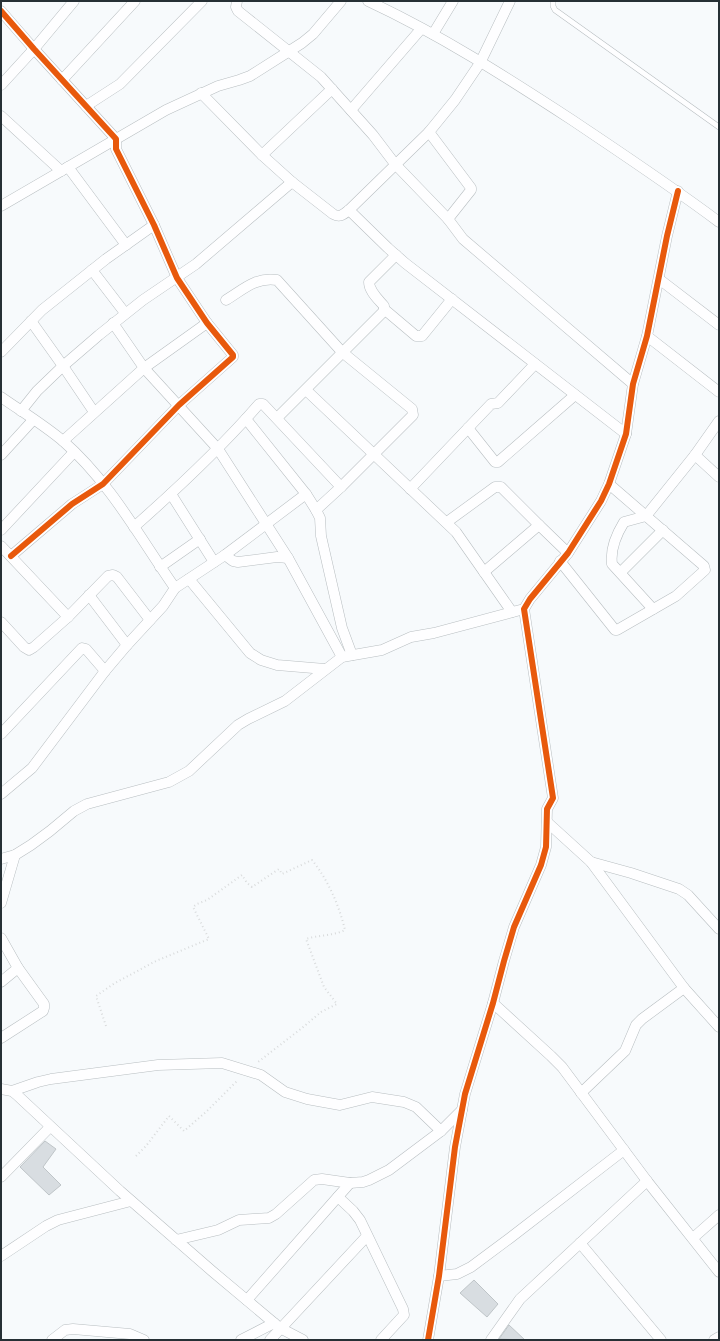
<svg xmlns="http://www.w3.org/2000/svg" width="720" height="1341" viewBox="0 0 720 1341" font-family="Ubuntu,sans-serif">
<style>
.building{fill:#d8dde1;stroke:#bfc5c8}
.lines{fill:none;stroke-linecap:round;stroke-linejoin:round}
.service-casing{stroke:#b8bec1;stroke-width:6}
.minor-casing{stroke:#b8bec1;stroke-width:11}
.path{stroke:#d9dbdc;stroke-width:2;stroke-dasharray:1 3;stroke-linecap:butt}
.service{stroke:#fefeff;stroke-width:5}
.minor{stroke:#fefeff;stroke-width:10}
.cycleway-casing{stroke:#fff;stroke-width:8}
.cycleway{stroke:#e8590c;stroke-width:6}
</style>
<rect width="100%" height="100%" fill="#f7fafc"/>
<!-- building -->
<g class="building">
<polygon points="45,1141 56,1149 43,1167 61,1185 49,1195 20,1167"/>
<polygon points="474,1280 498,1304 487,1317 460,1293"/>
<polygon points="509,1325 525,1340 499,1339"/>
</g>
<g class="lines">
<!-- service casing -->
<g class="service-casing">
<polyline id="service" points="553,1 553,6 555,10 719,127"/>
</g>
<!-- minor casing -->
<g class="minor-casing">
<g id="minor">
<polyline points="237,1 236,7 238,11 321,77 373,135 395,164 448,219 463,239 633,384"/>
<path d="M368 1C439 34 506 77 572 120 621 153 671 186 719 222"/>
<polyline points="1,11 34,49 116,139 116,149 154,225 177,278 207,323 233,355 233,357 179,405 103,484 72,504 11,556"/>
<polyline points="433,34 453,1"/>
<polyline points="62,80 135,1"/>
<polyline points="1,85 34,49 74,1"/>
<path d="M201 93 262 155 292 182 333 214C340 218 344 214 349 210L429 132 455 100 480 63 510 1"/>
<polyline points="86,106 120,84 202,1"/>
<polyline points="351,110 421,29"/>
<polyline points="1,116 61,171"/>
<polyline points="429,132 471,188 471,190 448,219"/>
<polyline points="262,155 332,89"/>
<polyline points="68,167 126,245"/>
<polyline points="1,206 166,110 218,86 239,80 250,76 302,43 313,34 341,1"/>
<polyline points="349,210 388,248 405,263 626,434"/>
<path d="M396 255 369 282C369 291 378 299 384 306V309L416 336H422L452 299"/>
<polyline points="92,270 125,313"/>
<polyline points="659,279 719,325"/>
<path d="M226 300C244 289 255 277 277 280L342 352 412 409 413 415 341 487 316 510"/>
<polyline points="31,321 63,366 94,412"/>
<polyline points="113,323 144,368 218,449 288,558 342,657"/>
<polyline points="647,336 719,392"/>
<polyline points="1,352 42,310 106,259 154,225"/>
<polyline points="306,390 456,532 512,612"/>
<path d="M1 397C21 411 44 425 63 441 110 482 140 538 175 588"/>
<polyline points="21,411 37,391 63,366 99,335 143,300 196,264 292,182"/>
<polyline points="277,418 383,312 384,309"/>
<polyline points="246,419 306,494 316,510 320,518 321,536 342,628 352,655"/>
<polyline points="468,428 495,462 498,462 575,395"/>
<polyline points="63,441 144,368 207,323"/>
<polyline points="1,455 33,420"/>
<polyline points="695,455 719,477"/>
<polyline points="410,489 491,404 498,403 535,364"/>
<polyline points="171,494 214,562"/>
<polyline points="447,522 495,487 501,487 539,525 568,553"/>
<path d="M134 527C178 488 221 448 259 404H263L341 487"/>
<polyline points="1,530 74,452"/>
<polyline points="1,546 68,617"/>
<polyline points="225,555 233,561 238,562 277,557 288,558"/>
<polyline points="560,561 615,630 617,630 676,596 705,570 704,566 609,484"/>
<polyline points="160,567 200,539"/>
<polyline points="484,572 539,525"/>
<polyline points="621,572 663,530"/>
<polyline points="189,579 250,653 261,660 277,665 325,669"/>
<polyline points="89,595 127,645"/>
<path d="M653 609 612 564C610 549 616 535 624 522L646 516 695 455 719 421"/>
<polyline points="1,622 24,647 29,650 34,647 68,617 108,576 113,575 117,577 150,620"/>
<polyline points="1,734 82,648 86,649 105,671"/>
<polyline points="1,794 32,768 105,671 127,645 163,606 175,588 225,555 306,494"/>
<polyline points="547,822 591,862 684,988 719,1027"/>
<polyline points="1,859 15,855 31,845 50,831 74,811 87,804 169,782 189,771 238,725 248,719 285,701 342,657 382,650 411,637 434,633 524,609"/>
<polyline points="591,862 631,873 679,889 688,895 719,929"/>
<polyline points="1,903 15,855"/>
<polyline points="1,938 18,968 44,1004 44,1008 43,1011 1,1038"/>
<polyline points="1,982 18,968"/>
<polyline points="493,1003 551,1056 562,1067 647,1181 719,1272"/>
<polyline points="1,1089 12,1091 17,1095 120,1191 212,1271 280,1328 303,1340"/>
<polyline points="12,1091 38,1082 51,1079 158,1065 222,1063 261,1075 285,1092 307,1099 340,1105 372,1097 404,1102 416,1107 441,1131"/>
<polyline points="581,1093 625,1051 636,1025 642,1019 684,988"/>
<polyline points="1,1177 50,1127"/>
<polyline points="338,1197 353,1211 360,1220 403,1309 404,1315 381,1340"/>
<polyline points="693,1238 719,1215"/>
<polyline points="176,1240 218,1230 239,1220 269,1218 276,1214 314,1180 322,1179 350,1183 363,1182 369,1180 389,1170 441,1131 462,1110"/>
<polyline points="580,1243 661,1340"/>
<polyline points="1,1256 46,1226 58,1220 131,1201"/>
<polyline points="439,1276 457,1274 471,1267 510,1238 624,1150"/>
<polyline points="247,1300 350,1183"/>
<polyline points="52,1340 65,1330 73,1329 130,1334 144,1340"/>
<polyline points="241,1340 274,1323"/>
<polyline points="270,1340 367,1236"/>
<polyline points="428,1340 439,1276 455,1147 465,1094 493,1003 504,961 514,927 541,865 546,847 547,809 553,798 524,609 530,599 568,553 601,501 609,484 626,434 633,384 647,336 667,236 678,191"/>
<polyline points="491,1340 520,1299 647,1181"/>
<polyline points="714,1340 719,1337"/>
</g>
</g>
<!-- path -->
<g class="path">
<path d="M106 1026 96 996 115 983 156 961 209 939 193 907 197 904 207 900 242 875 247 883 252 887 279 869 282 874 312 860C328 880 339 905 345 930 333 936 318 935 306 939L324 987 337 1004 321 1012 302 1028 258 1062"/>
<polyline points="136,1156 146,1146 169,1116 184,1131 207,1111 238,1080"/>
</g>
<!-- service -->
<use href="#service" class="service"/>
<!-- minor -->
<use href="#minor" class="minor"/>
<!-- cycleway casing -->
<g class="cycleway-casing">
<g id="cycleway">
<polyline points="1,11 34,49 116,139 116,149 154,225 177,278 207,323 233,355 233,357 179,405 103,484 72,504 11,556"/>
<polyline points="428,1340 439,1276 455,1147 465,1094 493,1003 504,961 514,927 541,865 546,847 547,809 553,798 524,609 530,599 568,553 601,501 609,484 626,434 633,384 647,336 667,236 678,191"/>
</g>
</g>
<!-- cycleway -->
<use href="#cycleway" class="cycleway"/>
</g>
<!-- border -->
<rect width="720" height="1341" fill="none" stroke="#263035" stroke-width="4"/>
</svg>
